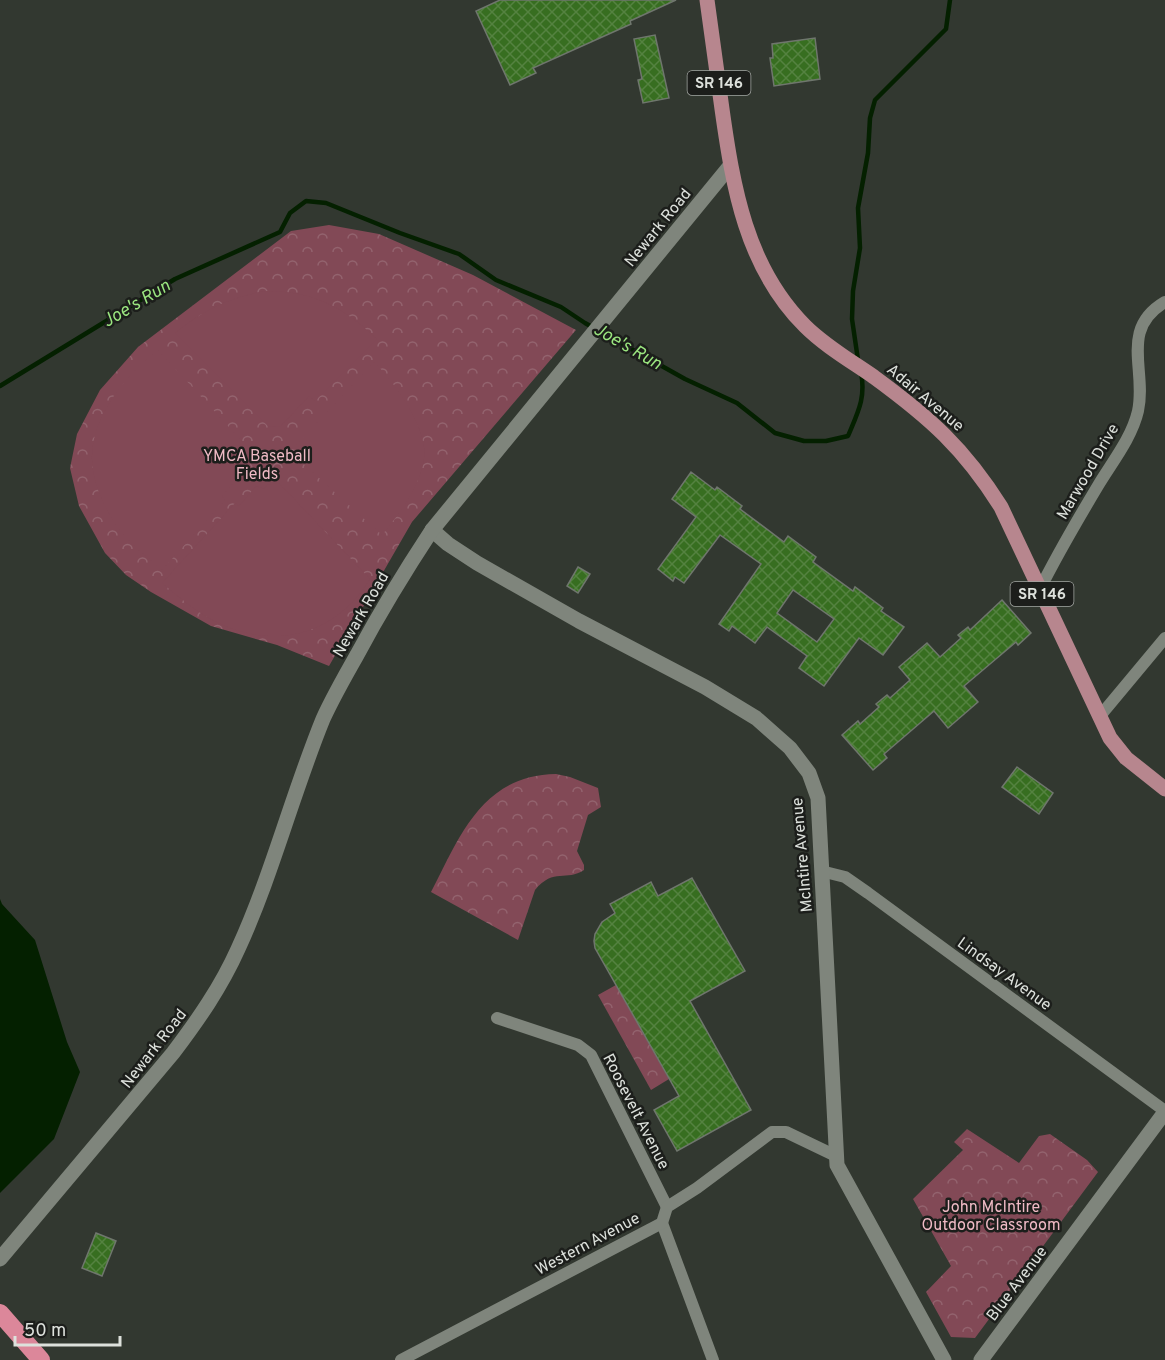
<svg xmlns="http://www.w3.org/2000/svg" width="1165" height="1360" viewBox="0 0 1165 1360" font-family="Overpass,sans-serif">
<style>
.park{fill:url(#park-crowns)}
.pitch{fill:#824956}
.water{fill:#042000}
.lines{fill:none;stroke-linecap:round;stroke-linejoin:round}
.stream{stroke:#042000;stroke-width:4.5}
.building{fill:url(#building-cross-hatch);stroke:#6f766d;stroke-width:1.5;fill-rule:evenodd}
.minor{stroke:#7f857c;stroke-width:12}
.tertiary{stroke:#7f857c;stroke-width:15}
.secondary{stroke:#7f857c;stroke-width:15}
.primary{stroke:#b7868e;stroke-width:15}
.motorway{stroke:#dc879a;stroke-width:18}
.labels{text-anchor:middle;stroke-width:5;stroke-linejoin:round;paint-order:stroke}
.shield{fill:#1c1e1b;stroke:#a3a6a2;stroke-width:1.5}
.shield-label{font-size:15px;font-weight:bold;fill:#dde1dc}
.street-label{font-size:16px;fill:#dde1dc;stroke:#1c1e1b}
.park-label{font-size:16px;fill:#efbac5;stroke:#1c1e1b}
.water-label{font-size:18px;font-style:italic;fill:#9ae57f;stroke:#1c1e1b}
</style>
<defs>
<pattern id="park-crowns" width="20" height="18" patternUnits="userSpaceOnUse" patternTransform="scale(1.5)"><rect width="20" height="18" fill="#824956"/><path d="M2 6a3 3 0 1 1 6 0M12 15a3 3 0 1 1 6 0" fill="none" stroke="#93636e"/></pattern>
<pattern id="building-cross-hatch" width="8" height="8" patternUnits="userSpaceOnUse" patternTransform="scale(1.5)"><rect width="8" height="8" fill="#376e20"/><path d="M0 0l8 8M0 8l8-8" fill="none" stroke="#548240"/></pattern>
</defs>
<rect width="100%" height="100%" fill="#323830"/>
<!-- park -->
<g class="park">
<polygon points="329,225 379,234 473,275 576,330 412,522 329,666 277,645 211,626 151,592 126,575 105,553 79,506 70,468 77,434 100,390 138,347 291,231"/>
<path d="M556 774 570 777 598 788 601 807 588 815 577 851 584 865V870C566 882 554 867 535 890L518 940 431 892C460 836 482 775 556 774Z"/>
<polygon points="616,985 669,1079 651,1090 598,995"/>
<polygon points="967,1129 1019,1163 1039,1136 1050,1134 1087,1160 1098,1172 975,1338 951,1337 926,1292 951,1266 913,1199 963,1150 954,1142"/>
</g>
<!-- pitch -->
<g class="pitch">
<path d="M266 291C314 291 343 307 377 339L315 401 309 396 280 427 268 426 175 333C203 310 230 297 266 291Z"/>
<path d="M158 350 251 451 253 461 222 496 225 500 162 570C147 557 131 545 119 529 105 510 91 481 92 456 93 414 127 374 158 350Z"/>
<path d="M374 362C394 382 429 429 424 459 420 487 399 514 382 535L296 457V445Z"/>
<path d="M279 483 370 579C335 636 274 651 214 621 195 611 179 597 162 583L235 503 239 506 256 486 264 489 267 485Z"/>
</g>
<!-- water -->
<polygon class="water" points="0,899 2,904 35,940 67,1042 80,1072 54,1139 0,1193"/>
<g class="lines">
<!-- stream -->
<g class="stream">
<polyline points="858,360 852,319 853,291 860,248 858,208 868,153 870,118 875,100 946,29 950,0"/>
<path d="M0 386 175 279 280 232 290 213 306 201 326 203 400 233 459 254 496 280 561 307 585 323 685 379 737 403 775 433 804 441H826L848 436C858 412 866 398 861 372"/>
</g>
</g>
<!-- building -->
<g class="building">
<polygon points="500,0 676,0 630,21 631,24 533,68 536,73 510,85 476,11"/>
<polygon points="655,35 669,98 643,103 638,80 642,79 634,39"/>
<polygon points="815,38 820,79 774,86 770,58 773,58 772,44"/>
<path d="M691 472 715 490 717 487 742 506 740 509 784 542 788 536 816 557 813 562 853 591 855 587 883 608 881 611 904 627 883 655 859 638 824 686 799 668 807 656 767 627 755 643 732 626 729 631 719 624 761 564 720 535 684 583 675 577 673 581 658 569 696 517 672 499ZM793 590 834 619 817 642 777 613Z"/>
<polygon points="578,567 590,574 578,593 567,586"/>
<polygon points="1002,600 1031,633 1018,645 1016,642 964,686 978,702 948,728 934,711 884,754 887,758 873,770 842,735 858,721 860,724 879,707 876,704 887,695 890,698 910,680 899,667 927,643 940,657 961,638 958,635 968,627 970,630"/>
<polygon points="1017,767 1053,793 1039,814 1002,787"/>
<polygon points="692,878 745,971 690,1001 751,1110 677,1151 654,1110 679,1096 595,948 594,941 595,934 602,922 615,913 610,904 651,882 658,896"/>
<polygon points="96,1233 116,1241 102,1276 82,1268"/>
</g>
<g class="lines">
<!-- minor -->
<g class="minor">
<path d="M1040 589C1058 553 1078 519 1099 484 1113 461 1132 437 1138 411 1147 370 1119 329 1165 302"/>
<polyline points="1100,716 1165,638"/>
<polyline points="821,871 845,877 868,893 1165,1111"/>
<polyline points="497,1018 578,1045 591,1055 667,1207"/>
<polyline points="662,1223 713,1360"/>
<polyline points="401,1360 662,1223 667,1207 697,1188 772,1132 786,1132 836,1156"/>
</g>
<!-- tertiary -->
<g class="tertiary">
<polyline points="432,530 448,544 477,563 579,621 705,687 756,718 790,748 809,773 818,798 837,1165 944,1360"/>
<path d="M0 1259 173 1053C198 1020 221 987 238 949 272 875 292 795 323 719 333 697 345 676 357 655 380 612 405 571 432 530L730 166"/>
</g>
<!-- secondary -->
<polyline class="secondary" points="981,1360 1165,1112"/>
<!-- primary -->
<path class="primary" d="M707 0C712 36 717 72 722 109 733 187 746 267 805 326 825 346 851 361 874 377 930 418 964 448 1001 507L1110 738 1126 758 1165 789"/>
<!-- motorway -->
<polyline class="motorway" points="0,1313 41,1360"/>
</g>
<g class="labels">
<!-- shield labels -->
<g class="shield">
<rect x="687.5" y="71" width="63" height="24" rx="4.5"/>
<rect x="1010.5" y="582" width="63" height="24" rx="4.5"/>
</g>
<g class="shield-label">
<text x="719" y="88">SR 146</text>
<text x="1042" y="599">SR 146</text>
</g>
<!-- street labels -->
<g class="street-label">
<text transform="translate(657 227) rotate(-51)" y="6">Newark Road</text>
<text transform="translate(926 397) rotate(40)" y="6">Adair Avenue</text>
<text transform="translate(1087 471) rotate(-60)" y="6">Marwood Drive</text>
<text transform="translate(360 614) rotate(-60)" y="6">Newark Road</text>
<text transform="translate(801 855) rotate(-95)" y="6">McIntire Avenue</text>
<text transform="translate(1005 973) rotate(36)" y="6">Lindsay Avenue</text>
<text transform="translate(153 1048) rotate(-52)" y="6">Newark Road</text>
<text transform="translate(637 1111) rotate(63)" y="6">Roosevelt Avenue</text>
<text transform="translate(587 1243) rotate(-28)" y="6">Western Avenue</text>
<text transform="translate(1016 1283) rotate(-53)" y="6">Blue Avenue</text>
</g>
<!-- park labels -->
<g class="park-label">
<text x="257" y="461">YMCA Baseball<tspan x="257" dy="18">Fields</tspan></text>
<text x="991" y="1212">John McIntire<tspan x="991" dy="18">Outdoor Classroom</tspan></text>
</g>
<!-- water labels -->
<g class="water-label">
<text transform="translate(136 303) rotate(-31)" y="6">Joe's Run</text>
<text transform="translate(628 346) rotate(30)" y="6">Joe's Run</text>
</g>
</g>
<!-- scale -->
<path d="M15 1336v9h105v-9" fill="none" stroke="#dde1dc" stroke-width="3"/>
<text x="24" y="1336" font-size="18" fill="#dde1dc" stroke="#1c1e1b" stroke-width="4.5" paint-order="stroke">50 m</text>
</svg>
